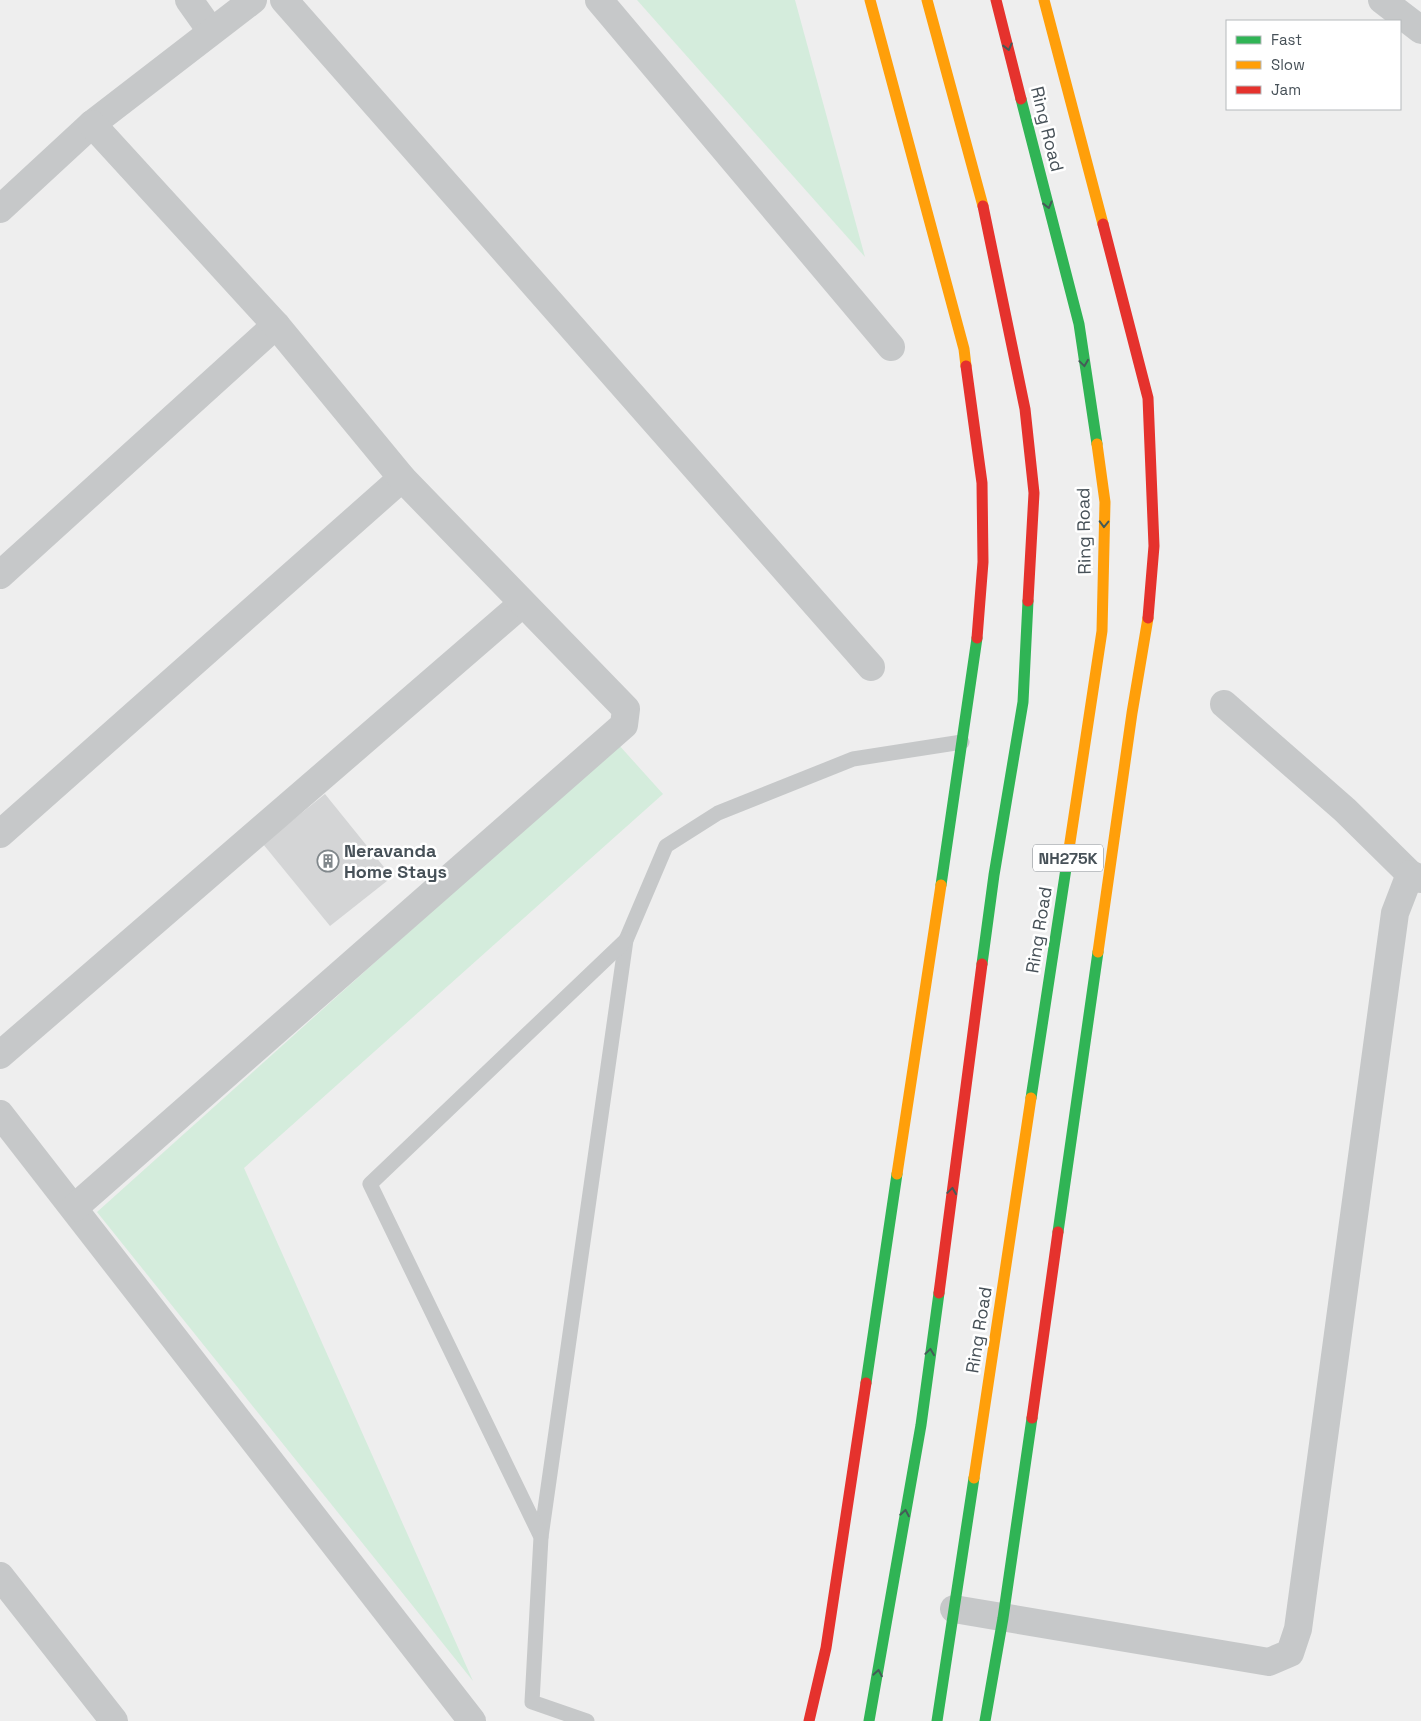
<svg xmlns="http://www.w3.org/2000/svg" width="1421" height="1721" viewBox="0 0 1421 1721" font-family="'Space Grotesk',sans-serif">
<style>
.green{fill:#d4ecdc}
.building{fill:#d4d5d6}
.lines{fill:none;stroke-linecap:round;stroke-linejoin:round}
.lane{stroke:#c6c8c9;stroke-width:15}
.street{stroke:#c6c8c9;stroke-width:28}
.fast{stroke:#30b455;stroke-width:11}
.slow{stroke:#ff9f0a;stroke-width:11}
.jam{stroke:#e5322d;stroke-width:11}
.oneway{stroke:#455b58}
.labels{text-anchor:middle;stroke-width:5;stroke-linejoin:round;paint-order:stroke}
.shield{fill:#fff;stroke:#7e858a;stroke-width:1}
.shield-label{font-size:16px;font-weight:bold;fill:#475158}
.street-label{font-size:18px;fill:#475158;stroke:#fff}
.poi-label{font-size:18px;font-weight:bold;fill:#475158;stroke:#fff;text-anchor:start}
</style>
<rect width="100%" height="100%" fill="#eee"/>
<!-- green -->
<g class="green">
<polygon points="637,0 795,0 865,257"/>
<polygon points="618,744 663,794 244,1168 473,1681 97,1212"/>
</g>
<!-- building -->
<polygon class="building" points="325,794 392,877 330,926 263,844"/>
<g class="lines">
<!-- lane -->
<g class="lane">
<polyline points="541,1537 626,940 666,846 718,813 853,759 962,742"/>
<polyline points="587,1721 532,1702 541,1537 370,1184 626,940"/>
</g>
<!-- street -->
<g class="street">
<polyline points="189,0 211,31"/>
<polyline points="284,0 871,667"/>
<polyline points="599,0 891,347"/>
<polyline points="1382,0 1421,30"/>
<polyline points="0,209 92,124 253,0"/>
<polyline points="0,575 276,325"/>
<polyline points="1224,704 1345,810 1410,874 1421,879"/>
<polyline points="0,834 402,478"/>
<polyline points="0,1055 522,604"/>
<polyline points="0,1114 472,1721"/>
<polyline points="74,1208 624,725 626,709 402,478 276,325 92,124"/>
<polyline points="0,1576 114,1721"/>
<polyline points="954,1609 1269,1662 1290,1653 1298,1629 1395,913 1410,874"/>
</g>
<!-- fast -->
<g class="fast">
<polyline points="1021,99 1079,324 1097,444"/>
<polyline points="941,885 977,638"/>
<polyline points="982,964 994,875 1023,702 1028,601"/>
<polyline points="1031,1098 1067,862"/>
<polyline points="1058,1232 1098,952"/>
<polyline points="866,1383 897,1174"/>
<polyline points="869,1721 921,1425 939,1293"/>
<polyline points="937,1721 974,1478"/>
<polyline points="985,1721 1003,1618 1032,1418"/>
</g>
<!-- slow -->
<g class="slow">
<polyline points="870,0 964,349 966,366"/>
<polyline points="927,0 983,206"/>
<polyline points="1044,0 1103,224"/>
<polyline points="1067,862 1102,631 1105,502 1097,444"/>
<polyline points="1098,952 1132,713 1148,618"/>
<polyline points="897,1174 941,885"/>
<polyline points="974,1478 1031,1098"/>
</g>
<!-- jam -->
<g class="jam">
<polyline points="996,0 1021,99"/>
<polyline points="983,206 1025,409 1034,493 1028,601"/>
<polyline points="1103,224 1148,398 1154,546 1148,618"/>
<polyline points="966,366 982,483 983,562 977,638"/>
<polyline points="939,1293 982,964"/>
<polyline points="1032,1418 1058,1232"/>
<polyline points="809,1721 826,1648 866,1383"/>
</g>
</g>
<!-- one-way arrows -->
<defs><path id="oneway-chevron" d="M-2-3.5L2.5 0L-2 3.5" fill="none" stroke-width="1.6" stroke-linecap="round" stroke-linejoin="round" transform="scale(1.25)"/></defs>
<g class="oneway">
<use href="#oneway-chevron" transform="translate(1008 47) rotate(76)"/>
<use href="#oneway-chevron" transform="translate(1048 205) rotate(76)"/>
<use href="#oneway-chevron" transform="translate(1084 363) rotate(82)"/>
<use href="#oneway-chevron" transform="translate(1104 524) rotate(91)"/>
<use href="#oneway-chevron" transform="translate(952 1191) rotate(-82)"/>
<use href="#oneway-chevron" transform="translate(930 1352) rotate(-82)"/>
<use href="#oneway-chevron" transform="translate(905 1513) rotate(-80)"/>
<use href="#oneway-chevron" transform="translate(878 1673) rotate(-80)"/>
</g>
<!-- icons -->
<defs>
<g id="building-ring" transform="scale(1.125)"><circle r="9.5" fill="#fff" stroke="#81888c" stroke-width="1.5"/><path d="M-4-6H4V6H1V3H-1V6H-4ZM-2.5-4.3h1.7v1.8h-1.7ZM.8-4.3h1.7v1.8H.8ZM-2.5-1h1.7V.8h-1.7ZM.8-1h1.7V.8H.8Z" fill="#81888c"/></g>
</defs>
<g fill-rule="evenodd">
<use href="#building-ring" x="328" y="861"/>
</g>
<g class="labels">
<!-- shield labels -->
<rect class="shield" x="1033" y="844.5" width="70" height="27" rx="4"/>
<g class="shield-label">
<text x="1068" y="864">NH275K</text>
</g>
<!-- street labels -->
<g class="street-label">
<text transform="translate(1047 129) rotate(76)" y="6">Ring Road</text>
<text transform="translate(1084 531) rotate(-91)" y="6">Ring Road</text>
<text transform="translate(1039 930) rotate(-81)" y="6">Ring Road</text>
<text transform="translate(979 1330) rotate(-81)" y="6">Ring Road</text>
</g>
<!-- poi labels -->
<g class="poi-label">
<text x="344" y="857">Neravanda<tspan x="344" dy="21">Home Stays</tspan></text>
</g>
</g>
<!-- legend -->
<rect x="1226" y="20" width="175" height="90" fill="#ffffff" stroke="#b5b9bc"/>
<rect x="1236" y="36" width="25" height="8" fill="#30b455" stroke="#b5b9bc"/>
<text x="1271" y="45" font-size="15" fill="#475158">Fast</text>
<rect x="1236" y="61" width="25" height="8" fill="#ff9f0a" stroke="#b5b9bc"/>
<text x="1271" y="70" font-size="15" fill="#475158">Slow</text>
<rect x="1236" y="86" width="25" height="8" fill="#e5322d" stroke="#b5b9bc"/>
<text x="1271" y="95" font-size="15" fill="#475158">Jam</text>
</svg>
